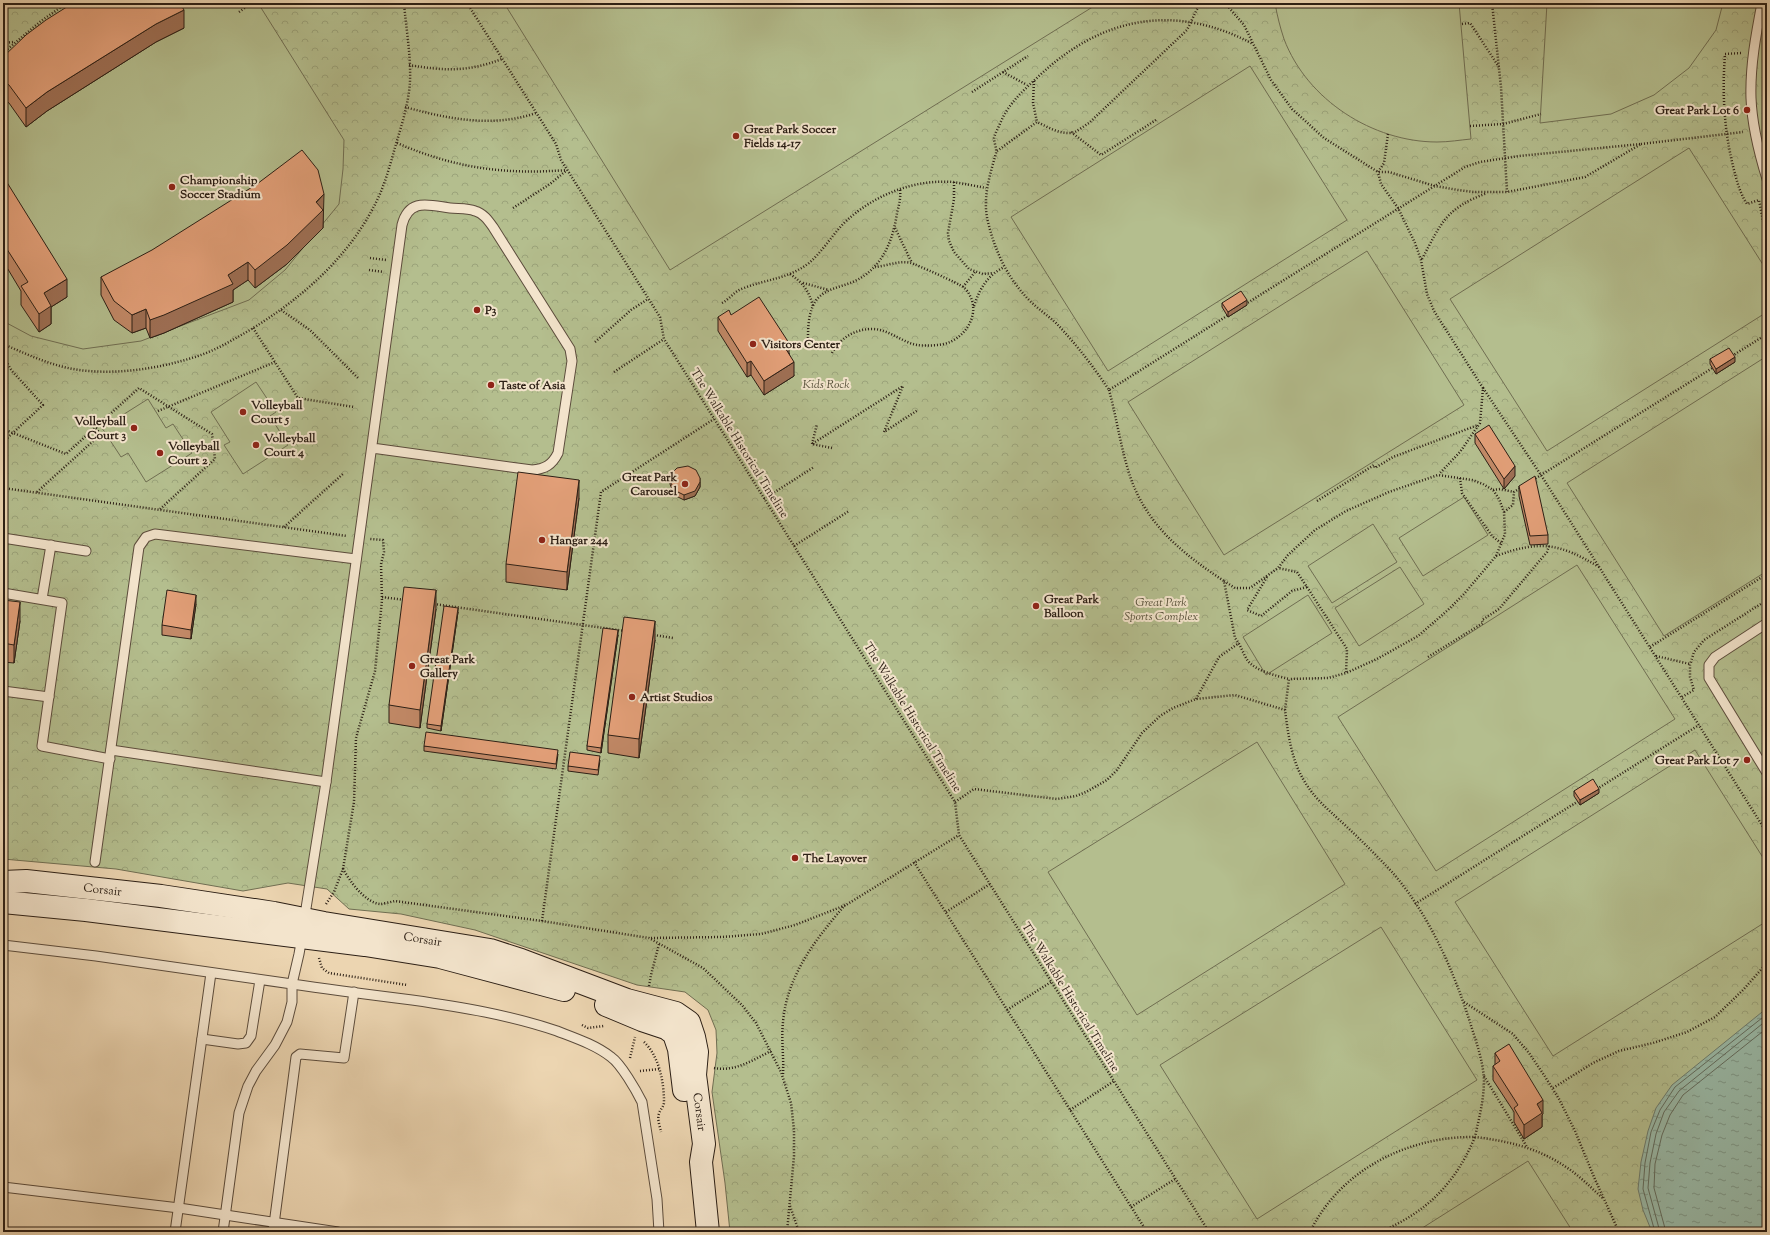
<svg xmlns="http://www.w3.org/2000/svg" width="1770" height="1235" viewBox="0 0 1770 1235" font-family="'Sorts Mill Goudy',serif">
<style>
.park{fill:url(#park-crowns);stroke:#706e52}
.pitch{fill:#b4be8e;stroke:#706e52}
.water{fill:url(#water-ripples);stroke:#6d7b6d}
.lines{fill:none;stroke-linecap:round;stroke-linejoin:round}
.shore{stroke:#626c5e;stroke-width:1}
.lane-casing{stroke:#5c4c3c;stroke-width:11}
.secondary-casing{stroke:#2c1f15;stroke-width:24}
.path{stroke:#2c1f15;stroke-width:2.5;stroke-dasharray:1 2;stroke-linecap:butt}
.lane{stroke:#f3e4cc;stroke-width:9}
.secondary{stroke:#f3e4cc;stroke-width:22}
.wall{fill:#c28967;stroke:#2c1f15}
.shaded-wall{fill:#9e6f54;stroke:#2c1f15}
.building{fill:#e29f78;stroke:#2c1f15}
.poi-dot{fill:#8f2418;stroke:#f3e4cc;stroke-width:1.5}
.labels{text-anchor:middle;stroke-width:4;stroke-linejoin:round;paint-order:stroke}
.poi-label{font-size:12px;font-weight:bold;fill:#2c1f15;stroke:#f3e4cc;text-anchor:start}
.park-label{font-size:12px;font-style:italic;fill:#554f39;stroke:#f3e4cc}
.street-label{font-size:12px;fill:#2c1f15;stroke:#f3e4cc}
</style>
<defs>
<pattern id="park-crowns" width="20" height="18" patternUnits="userSpaceOnUse"><rect width="20" height="18" fill="#b4be8e"/><path d="M2 6a3 3 0 1 1 6 0M12 15a3 3 0 1 1 6 0" fill="none" stroke="#9ba37a"/></pattern>
<pattern id="water-ripples" width="26" height="14" patternUnits="userSpaceOnUse"><rect width="26" height="14" fill="#99b9a7"/><path d="M2 4q2-2 4 0t4 0M15 11q2-2 4 0t4 0" fill="none" stroke="#7d9687"/></pattern>
</defs>
<rect width="100%" height="100%" fill="#ecd5b1"/>
<filter id="stains"><feTurbulence type="fractalNoise" baseFrequency=".005" numOctaves="4"/><feColorMatrix values="0 0 0 0 .2 0 0 0 0 .09 0 0 0 0 .02 0 0 0 .5 -.17"/></filter>
<radialGradient id="worn" r=".72"><stop offset=".6" stop-color="#630" stop-opacity="0"/><stop offset="1" stop-color="#630" stop-opacity=".3"/></radialGradient>
<!-- park -->
<polygon class="park" points="3,3 1767,3 1767,1232 730,1232 725,1183 712,1092 717,1053 716,1030 708,1010 685,992 637,985 475,930 401,914 349,909 327,889 288,883 243,891 116,869 3,859"/>
<!-- pitch -->
<g class="pitch">
<polygon points="86,3 258,3 344,140 343,169 339,204 285,270 249,300 141,341 83,349 31,336 3,321 3,65"/>
<polygon points="504,3 1099,3 670,270"/>
<path d="M1275 3H1459L1471 139C1460 140 1449 142 1437 142 1373 142 1307 100 1284 39 1280 27 1277 15 1275 3Z"/>
<polygon points="1547,3 1723,3 1716,30 1689,68 1654,95 1611,114 1540,123"/>
<polygon points="1250,66 1347,220 1108,371 1011,217"/>
<polygon points="1689,148 1767,271 1767,312 1547,451 1450,299"/>
<polygon points="1367,251 1464,405 1224,555 1128,402"/>
<polygon points="1767,356 1767,571 1664,636 1567,483"/>
<polygon points="256,382 276,412 270,416 288,445 243,474 224,445 230,442 211,412"/>
<polygon points="148,399 166,428 173,424 192,453 146,482 128,453 121,457 102,428"/>
<polygon points="1464,497 1488,535 1423,576 1399,538"/>
<polygon points="1373,524 1397,562 1332,603 1308,566"/>
<polygon points="1577,565 1675,719 1436,871 1338,717"/>
<polygon points="1400,567 1424,604 1359,646 1335,608"/>
<polygon points="1308,595 1332,633 1266,675 1243,637"/>
<polygon points="1257,742 1345,884 1137,1015 1048,872"/>
<polygon points="1695,750 1767,864 1767,921 1553,1056 1455,902"/>
<polygon points="1381,927 1477,1080 1257,1219 1160,1065"/>
<polygon points="1528,1161 1573,1232 1416,1232"/>
</g>
<!-- water -->
<polygon class="water" points="1767,1008 1767,1232 1652,1232 1643,1210 1638,1189 1641,1162 1648,1131 1656,1108 1672,1085"/>
<g class="lines">
<!-- shore -->
<g class="shore">
<polyline points="1655,1232 1643,1189 1645,1163 1651,1132 1660,1110 1675,1087 1767,1014"/>
<polyline points="1660,1232 1648,1188 1650,1163 1656,1134 1664,1112 1679,1091 1767,1020"/>
<polyline points="1666,1232 1654,1188 1655,1164 1662,1135 1670,1115 1683,1095 1767,1028"/>
</g>
<!-- lane casing -->
<g class="lane-casing">
<g id="lane">
<path d="M1762 3C1756 34 1750 66 1751 98 1752 125 1759 153 1767 179"/>
<polyline points="3,538 86,551"/>
<polyline points="3,593 62,603 42,746 110,759"/>
<polyline points="42,599 51,545"/>
<polyline points="1767,623 1715,657 1709,665 1709,678 1767,773"/>
<polyline points="3,691 49,697"/>
<polyline points="111,750 326,782"/>
<polyline points="95,862 139,547 146,537 155,534 356,559"/>
<path d="M304 921 326 782 402 225C409 198 428 205 450 208 458 209 467 208 475 211 483 213 488 220 493 227L570 349 572 361 558 453C552 465 545 469 532 470L372 448"/>
<path d="M302 937 299 954 292 984C332 990 372 995 412 1000 461 1007 510 1015 557 1031 575 1038 596 1045 611 1057 621 1064 636 1090 642 1102L657 1199 659 1232"/>
<polyline points="3,945 96,956 292,984 292,1002 287,1022 275,1045 256,1071 248,1086 239,1113 223,1232"/>
<polyline points="202,1039 238,1044 246,1043 251,1036 260,980"/>
<polyline points="3,1187 179,1208 338,1232"/>
<polyline points="175,1232 211,973"/>
<polyline points="273,1232 296,1057 300,1054 344,1058 354,992"/>
</g>
</g>
<!-- secondary casing -->
<g class="secondary-casing">
<g id="secondary">
<path id="s1" d="M3 882 26 881 161 896 274 913 324 923 490 950 521 960 627 1000 676 1013 689 1022 694 1037 697 1052 695 1075 704 1144 701 1162 708 1232"/>
<polyline points="3,902 86,910 365,945 440,957 564,990"/>
<polyline points="606,1005 642,1020 666,1028 674,1034 679,1049 684,1090"/>
</g>
</g>
<!-- path -->
<g class="path">
<polyline points="59,3 61,7"/>
<polyline points="467,3 556,144 561,160 660,317 664,339 955,802 959,835 1209,1232"/>
<polyline points="1225,3 1244,25 1271,80 1292,109 1324,138 1378,172 1389,172 1435,186 1458,190 1474,192 1507,192 1585,177 1641,144 1519,156 1480,162 1465,167 1244,305"/>
<polyline points="1492,3 1501,87 1507,192"/>
<polyline points="239,12 252,3"/>
<polyline points="1462,24 1470,23 1499,67"/>
<polyline points="3,43 14,42"/>
<polyline points="3,53 41,21 67,3"/>
<path d="M1741 53 1725 54C1722 94 1724 131 1734 170 1737 182 1740 193 1747 204L1759 200 1763 221 1767 235"/>
<path d="M409 65C445 71 468 72 502 59"/>
<polyline points="1003,72 1027,85"/>
<polyline points="1034,81 1033,103 1037,122"/>
<polyline points="972,92 1028,56"/>
<path d="M405 107C448 119 493 128 536 113"/>
<polyline points="1470,126 1503,124 1541,114"/>
<polyline points="1071,132 1101,155 1156,120"/>
<polyline points="1388,134 1384,163 1378,172 1381,184 1398,208 1415,243 1421,260 1427,294 1434,311 1483,388 1480,423 1460,452 1439,474"/>
<path d="M397 143C455 168 504 175 567 170"/>
<polyline points="1641,144 1743,132"/>
<path d="M997 151 1037 122C1048 127 1062 136 1075 132 1079 130 1084 126 1089 123L1187 30 1200 3"/>
<polyline points="954,182 954,199 948,233 949,241 954,252 969,269 983,274 993,273"/>
<polyline points="513,208 550,184 567,170"/>
<polyline points="895,228 912,263"/>
<polyline points="370,258 386,260"/>
<path d="M1422 259C1442 222 1445 209 1487 193"/>
<polyline points="369,270 384,272"/>
<path d="M790 274C803 283 809 291 813 306"/>
<polyline points="803,283 829,290"/>
<polyline points="963,287 975,272"/>
<path d="M722 303C730 299 734 291 744 288 767 279 788 279 809 263 823 251 832 235 845 222 874 195 914 179 953 182 965 184 976 186 986 188"/>
<path d="M974 306C980 288 987 276 1004 267"/>
<polyline points="281,310 310,330 358,378"/>
<path d="M1230 314 1109 390C1093 366 1076 344 1056 323 1047 315 1037 308 1028 299 1007 277 995 251 988 222 982 198 990 175 996 153 997 148 994 143 994 138 995 134 997 130 999 126 1008 103 1023 91 1040 75 1103 16 1176 3 1253 44"/>
<polyline points="253,328 298,398 354,407"/>
<polyline points="595,342 631,310 648,299"/>
<path d="M3 344C31 356 58 369 89 371 126 374 166 367 201 355 218 349 234 339 250 330 299 300 346 260 373 208 384 189 390 165 396 144 402 124 409 102 410 81 411 55 406 28 404 3"/>
<path d="M808 347C808 332 807 312 817 299 827 288 842 287 855 281 882 268 893 241 897 213 899 205 901 198 900 189"/>
<path d="M832 353C840 338 855 329 872 329 889 329 901 342 917 345 927 346 941 346 950 342 968 334 980 312 969 294 968 292 966 289 963 287 960 284 915 264 911 263 899 260 887 266 875 267"/>
<polyline points="1732,356 1767,334"/>
<polyline points="614,372 664,339"/>
<polyline points="1483,388 1541,475 1767,833"/>
<path d="M1109 390C1117 419 1121 450 1131 479 1148 526 1183 554 1224 581L1235 638C1241 645 1243 654 1248 661 1256 671 1277 676 1289 679L1285 710"/>
<polyline points="158,411 275,362"/>
<polyline points="3,429 66,454 139,388 212,434 215,459 160,509"/>
<polyline points="3,442 43,405 12,371 4,358"/>
<polyline points="812,444 817,424"/>
<polyline points="832,448 812,444 903,386 884,432 918,410"/>
<polyline points="1460,478 1462,493 1492,536 1501,543"/>
<polyline points="1533,480 1714,367"/>
<polyline points="3,488 347,536"/>
<polyline points="1493,490 1500,489 1514,492"/>
<polyline points="37,492 101,434 95,428"/>
<polyline points="764,499 814,467"/>
<polyline points="1317,501 1374,465 1375,468 1393,457 1478,425"/>
<polyline points="1504,512 1513,505 1514,492 1522,487"/>
<polyline points="284,527 344,473"/>
<polyline points="794,546 849,511"/>
<path d="M1496 556C1540 540 1559 543 1599 567"/>
<polyline points="1267,577 1247,610 1261,616 1292,591 1307,587 1297,572 1278,568"/>
<polyline points="1224,581 1235,588 1250,588 1278,568 1288,555 1315,530 1346,511 1389,492 1438,475 1472,480 1483,484 1493,490 1499,499 1504,512 1505,534 1496,556 1464,594 1448,610 1418,636 1377,659 1346,673 1328,678 1289,679"/>
<polyline points="1307,587 1347,649 1346,673"/>
<polyline points="382,597 405,600"/>
<polyline points="434,604 625,631"/>
<polyline points="654,635 673,638"/>
<polyline points="1650,647 1767,574"/>
<polyline points="1656,656 1690,664"/>
<polyline points="1428,657 1483,623 1482,620 1499,609 1547,552 1549,546"/>
<polyline points="1682,697 1694,690 1690,677 1690,665 1694,652 1704,640 1767,600"/>
<polyline points="1196,699 1219,657 1239,643"/>
<polyline points="1597,789 1699,725"/>
<path d="M955 802 974 789 1057 799 1076 796 1086 792 1107 780 1117 770 1142 733 1160 716 1173 708 1196 699 1235 695 1285 710C1288 733 1291 757 1302 777 1313 798 1330 811 1347 827 1362 841 1377 856 1392 872 1428 913 1452 967 1469 1019 1475 1039 1483 1059 1484 1080 1484 1100 1479 1118 1475 1137 1508 1141 1538 1148 1566 1167 1580 1176 1591 1188 1604 1199"/>
<polyline points="914,862 1147,1232"/>
<polyline points="343,869 354,802 356,738 375,671 382,600 381,564 384,552 383,540 370,539"/>
<path d="M326 904 334 892 343 869C350 881 364 902 380 904 384 904 390 902 395 901L542 921 649 938 703 968 742 1005 756 1023 781 1072 791 1103 794 1130V1156L787 1232"/>
<polyline points="1415,904 1580,800"/>
<polyline points="946,912 990,884"/>
<polyline points="542,921 601,492 714,419"/>
<polyline points="651,938 722,937 761,934 795,925 846,905 959,835"/>
<polyline points="319,958 322,968 329,973 407,985"/>
<polyline points="649,986 651,975 659,944"/>
<polyline points="1464,1002 1513,1034 1529,1053 1544,1075 1559,1099 1575,1131 1594,1177 1619,1232"/>
<polyline points="1007,1010 1051,982"/>
<polyline points="582,1025 588,1028 604,1026"/>
<path d="M644 1042C659 1056 664 1082 664 1102 664 1107 660 1109 659 1114 657 1119 660 1127 661 1132"/>
<polyline points="630,1058 635,1037"/>
<path d="M714 1068C735 1072 753 1060 771 1051"/>
<polyline points="640,1071 659,1069"/>
<path d="M783 1074C784 1057 781 1039 783 1022 787 975 816 939 845 905"/>
<polyline points="1484,1076 1527,1147"/>
<polyline points="1553,1088 1593,1063 1619,1051 1653,1043 1687,1032 1715,1017 1743,990 1767,963"/>
<polyline points="1070,1110 1114,1081"/>
<polyline points="790,1206 799,1232"/>
<polyline points="1131,1207 1175,1179"/>
<path d="M1310 1232C1340 1170 1408 1136 1475 1137 1455 1184 1427 1212 1380 1232"/>
</g>
<!-- lane -->
<use href="#lane" class="lane"/>
<!-- secondary -->
<use href="#secondary" class="secondary"/>
</g>
<!-- wall -->
<g class="wall">
<polygon points="184,28 156,42 47,111 26,127 9,103 3,99 3,57"/>
<polygon points="3,176 67,297 51,307 51,324 39,332 21,305 21,291 3,261"/>
<polygon points="324,212 323,213 323,228 287,264 255,288 248,280 233,290 233,302 164,333 150,338 146,328 132,333 114,320 101,295 101,277"/>
<polygon points="1222,303 1247,305 1228,317 1222,307"/>
<polygon points="718,317 789,353 794,376 764,395 751,375 747,377 718,331"/>
<polygon points="1710,359 1735,362 1716,374 1710,364"/>
<polygon points="1475,434 1515,476 1504,489 1475,443"/>
<polygon points="700,478 700,487 695,496 684,500 674,495 670,484 670,480"/>
<polygon points="1519,486 1548,535 1548,544 1530,545 1519,496"/>
<polygon points="579,498 567,590 506,582 506,564"/>
<polygon points="3,600 20,621 14,663 3,662"/>
<polygon points="196,604 191,639 162,635 162,625"/>
<polygon points="436,609 420,728 389,723 389,705"/>
<polygon points="458,612 441,731 427,728 427,724"/>
<polygon points="618,635 601,753 587,750 587,746"/>
<polygon points="655,640 639,758 608,753 608,735"/>
<polygon points="424,746 558,754 556,769 424,751"/>
<polygon points="600,760 598,775 568,771 568,766"/>
<polygon points="1574,791 1599,793 1580,805 1574,796"/>
<polygon points="1495,1053 1543,1114 1542,1115 1542,1127 1524,1139 1514,1122 1514,1112 1493,1080 1493,1066 1495,1065"/>
</g>
<!-- shaded-wall -->
<g class="shaded-wall">
<polygon points="184,10 184,28 156,42 47,111 26,127 26,108 47,92 156,24"/>
<polygon points="324,194 323,228 287,264 255,288 255,270"/>
<polygon points="248,262 248,280 233,290 233,302 164,333 150,338 150,320 228,275"/>
<polygon points="67,279 67,297 51,307 51,324 39,332 39,314 44,293"/>
<polygon points="1247,300 1247,305 1228,317 1228,312"/>
<polygon points="146,309 146,328 132,333 132,315"/>
<polygon points="789,343 789,357 784,346"/>
<polygon points="1735,357 1735,362 1716,374 1716,369"/>
<polygon points="751,361 751,375 747,377 747,363"/>
<polygon points="794,362 794,376 764,395 764,381"/>
<polygon points="1515,466 1515,476 1504,489 1504,479"/>
<polygon points="579,480 579,498 567,590 567,572"/>
<polygon points="700,482 700,487 695,496 684,500 684,495"/>
<polygon points="436,590 436,609 420,728 420,710"/>
<polygon points="196,595 196,604 191,639 191,630"/>
<polygon points="20,602 20,621 14,663 14,645"/>
<polygon points="458,608 458,612 441,731 441,726"/>
<polygon points="655,621 655,640 639,758 639,739"/>
<polygon points="618,630 618,635 601,753 601,748"/>
<polygon points="1599,789 1599,793 1580,805 1580,800"/>
<polygon points="1543,1100 1543,1114 1542,1115 1542,1127 1524,1139 1524,1125 1537,1104"/>
</g>
<!-- building -->
<g class="building">
<polygon points="73,3 180,3 184,10 156,24 47,92 26,108 9,85 3,80 3,57 26,35 46,20"/>
<polygon points="302,150 318,170 324,194 316,202 323,210 287,245 255,270 248,262 228,275 233,284 164,315 150,320 146,309 132,315 114,301 101,277 152,250 257,184"/>
<polygon points="3,176 67,279 44,293 51,306 39,314 21,286 28,282 3,243"/>
<polygon points="1241,291 1247,300 1228,312 1222,303"/>
<polygon points="759,297 789,343 784,346 794,362 764,381 751,361 747,363 718,317 729,310 731,315"/>
<polygon points="1729,348 1735,357 1716,369 1710,359"/>
<polygon points="1489,425 1515,466 1504,479 1475,434"/>
<polygon points="688,466 696,470 700,478 700,482 695,491 684,495 674,490 670,480 673,472 677,468"/>
<polygon points="518,472 579,480 567,572 506,564"/>
<polygon points="1535,476 1548,535 1530,536 1519,486"/>
<polygon points="404,587 436,590 420,710 389,705"/>
<polygon points="167,590 196,595 191,630 162,625"/>
<polygon points="3,600 20,602 14,645 3,643"/>
<polygon points="444,606 458,608 441,726 427,724"/>
<polygon points="624,617 655,621 639,739 608,735"/>
<polygon points="603,628 618,630 601,748 587,746"/>
<polygon points="426,732 558,750 556,764 424,746"/>
<polygon points="570,752 600,756 598,770 568,766"/>
<polygon points="1593,779 1599,789 1580,800 1574,791"/>
<polygon points="1509,1044 1543,1100 1537,1104 1542,1113 1524,1125 1514,1108 1518,1105 1493,1066 1500,1061 1495,1053"/>
</g>
<!-- markers -->
<g class="poi-dot">
<circle cx="1747" cy="110" r="4"/>
<circle cx="736" cy="136" r="4"/>
<circle cx="172" cy="187" r="4"/>
<circle cx="477" cy="310" r="4"/>
<circle cx="753" cy="344" r="4"/>
<circle cx="491" cy="385" r="4"/>
<circle cx="243" cy="412" r="4"/>
<circle cx="134" cy="428" r="4"/>
<circle cx="256" cy="445" r="4"/>
<circle cx="160" cy="453" r="4"/>
<circle cx="685" cy="484" r="4"/>
<circle cx="542" cy="540" r="4"/>
<circle cx="1036" cy="606" r="4"/>
<circle cx="412" cy="666" r="4"/>
<circle cx="632" cy="697" r="4"/>
<circle cx="1747" cy="760" r="4"/>
<circle cx="795" cy="858" r="4"/>
</g>
<g class="labels">
<!-- poi labels -->
<g class="poi-label">
<text x="1739" y="114" text-anchor="end">Great Park Lot 6</text>
<text x="744" y="133">Great Park Soccer<tspan x="744" dy="14">Fields 14-17</tspan></text>
<text x="180" y="184">Championship<tspan x="180" dy="14">Soccer Stadium</tspan></text>
<text x="485" y="314">P3</text>
<text x="761" y="348">Visitors Center</text>
<text x="499" y="389">Taste of Asia</text>
<text x="251" y="409">Volleyball<tspan x="251" dy="14">Court 5</tspan></text>
<text x="126" y="425" text-anchor="end">Volleyball<tspan x="126" dy="14">Court 3</tspan></text>
<text x="264" y="442">Volleyball<tspan x="264" dy="14">Court 4</tspan></text>
<text x="168" y="450">Volleyball<tspan x="168" dy="14">Court 2</tspan></text>
<text x="677" y="481" text-anchor="end">Great Park<tspan x="677" dy="14">Carousel</tspan></text>
<text x="550" y="544">Hangar 244</text>
<text x="1044" y="603">Great Park<tspan x="1044" dy="14">Balloon</tspan></text>
<text x="420" y="663">Great Park<tspan x="420" dy="14">Gallery</tspan></text>
<text x="640" y="701">Artist Studios</text>
<text x="1739" y="764" text-anchor="end">Great Park Lot 7</text>
<text x="803" y="862">The Layover</text>
</g>
<!-- park labels -->
<g class="park-label">
<text x="826" y="388">Kids Rock</text>
<text x="1161" y="606">Great Park<tspan x="1161" dy="14">Sports Complex</tspan></text>
</g>
<!-- street labels -->
<g class="street-label">
<text transform="translate(740 443) rotate(58)" y="4">The Walkable Historical Timeline</text>
<text transform="translate(913 717) rotate(58)" y="4">The Walkable Historical Timeline</text>
<text dy="4" stroke="none"><textPath href="#s1" startOffset="100">Corsair</textPath></text>
<text dy="4" stroke="none"><textPath href="#s1" startOffset="424">Corsair</textPath></text>
<text transform="translate(1071 997) rotate(58)" y="4">The Walkable Historical Timeline</text>
<text dy="4" stroke="none"><textPath href="#s1" startOffset="796">Corsair</textPath></text>
</g>
</g>
<!-- margin -->
<rect width="1770" height="1235" fill="none" stroke="#ecd5b1" stroke-width="16"/>
<rect x="4" y="4" width="1762" height="1227" fill="none" stroke="#2c1f15" stroke-width="2"/>
<rect x="8" y="8" width="1754" height="1219" fill="none" stroke="#2c1f15"/>
<rect width="100%" height="100%" filter="url(#stains)"/>
<rect width="100%" height="100%" fill="url(#worn)"/>
</svg>
